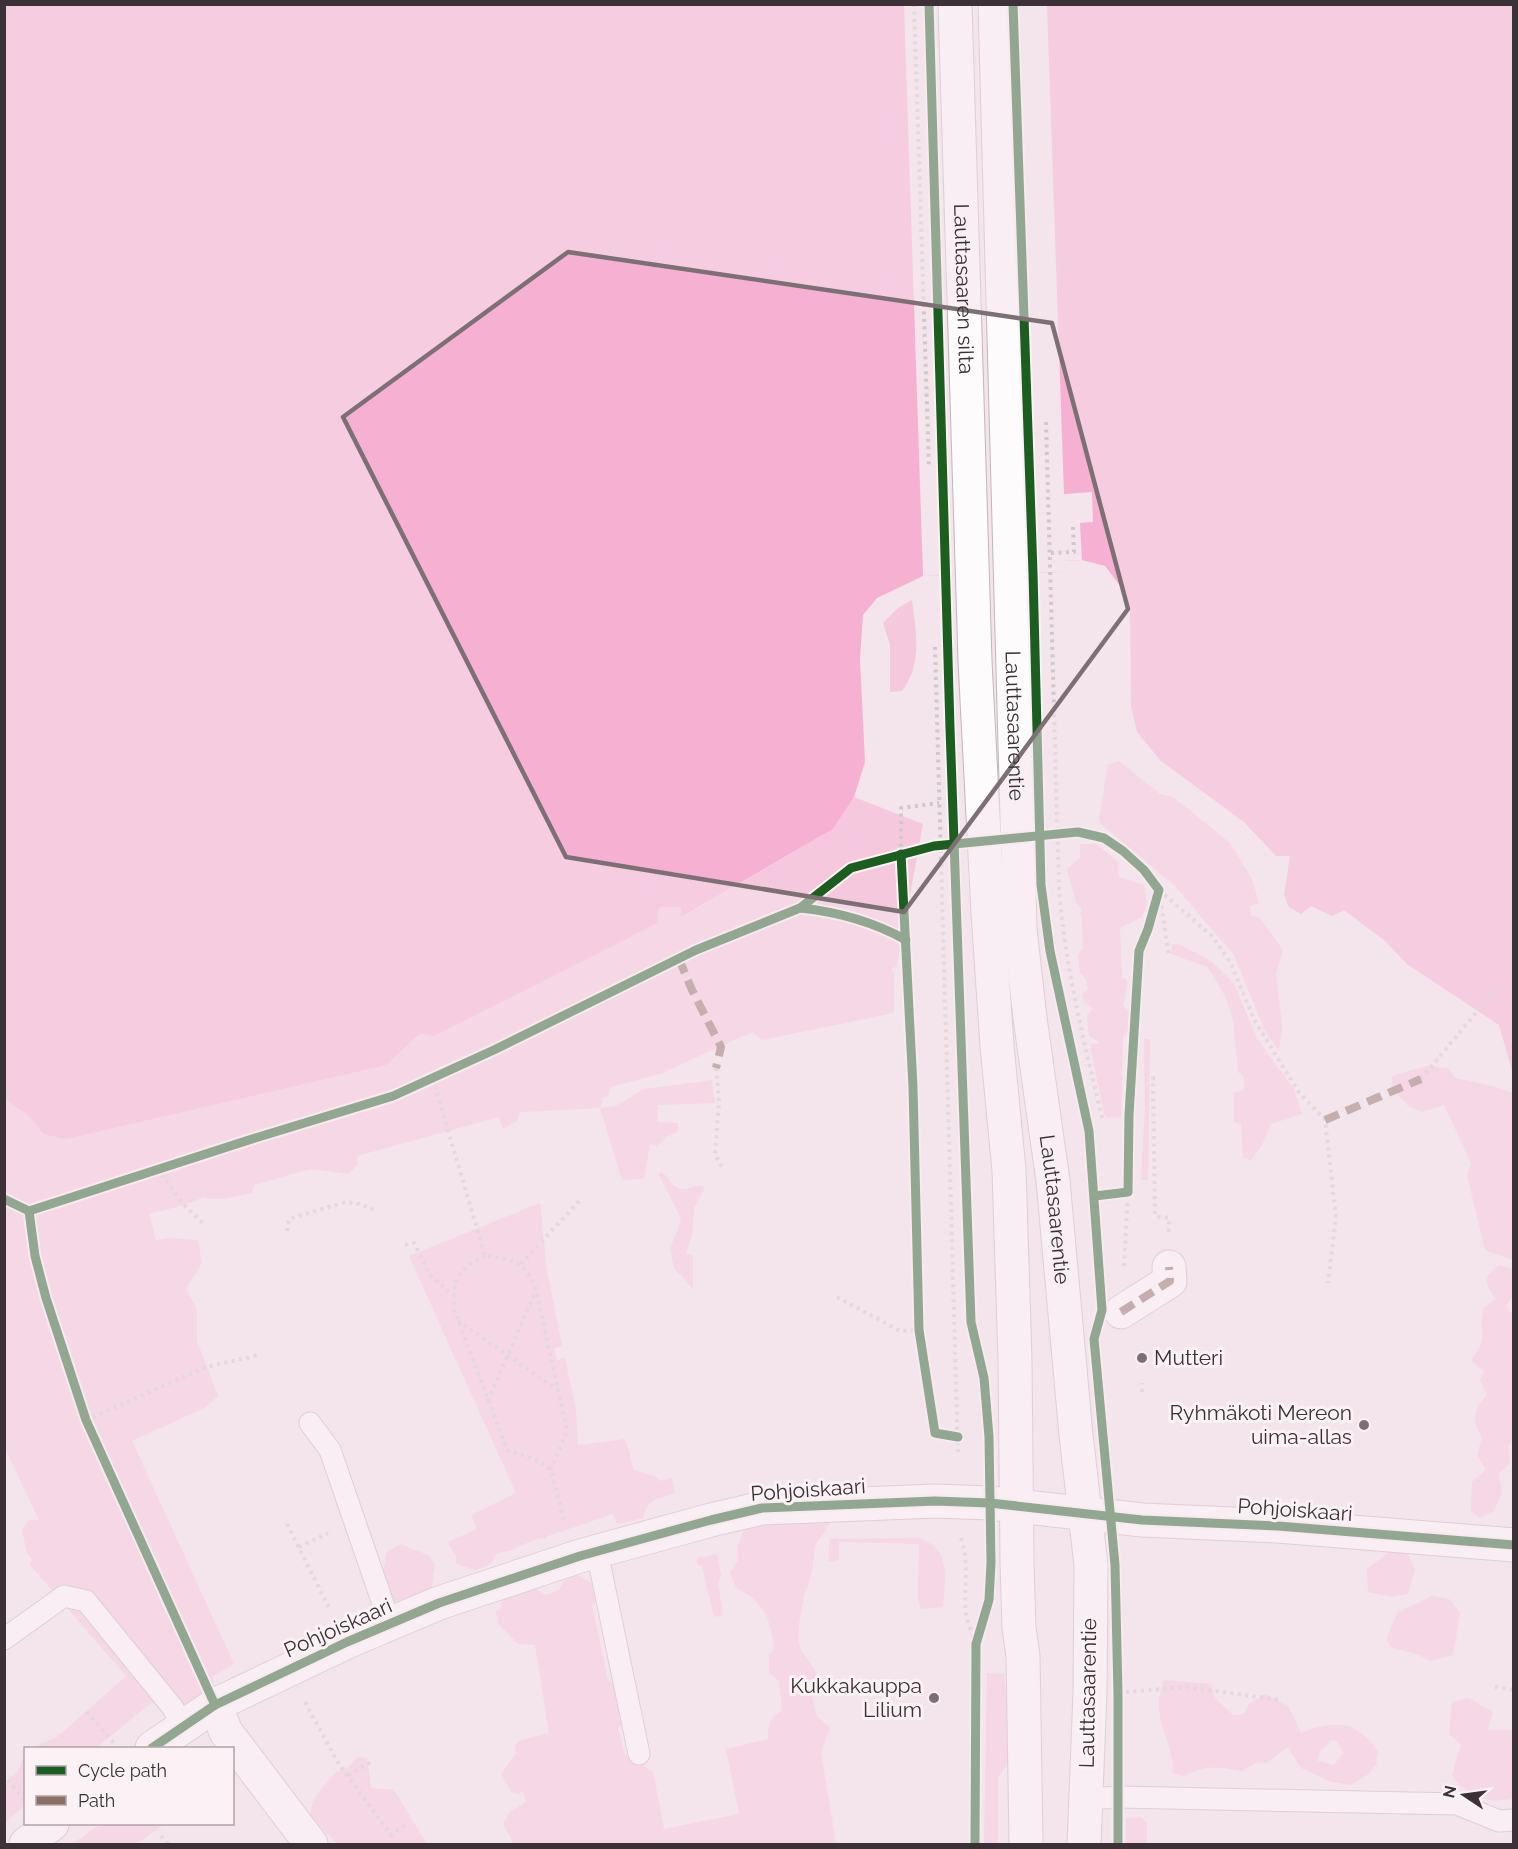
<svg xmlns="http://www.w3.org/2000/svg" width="1518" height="1849" viewBox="0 0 1518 1849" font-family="Raleway,sans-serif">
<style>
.green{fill:#f6c8dd;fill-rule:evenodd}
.water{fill:#f6b0d2}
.pier{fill:#f4e4eb}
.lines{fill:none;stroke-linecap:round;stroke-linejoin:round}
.lane-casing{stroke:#c3b6bc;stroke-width:23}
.street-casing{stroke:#c3b6bc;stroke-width:35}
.secondary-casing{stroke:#c3b6bc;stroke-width:35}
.path{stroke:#cec9cb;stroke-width:4;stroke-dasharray:3 4.5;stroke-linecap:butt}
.lane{stroke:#fdfbfc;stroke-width:21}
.street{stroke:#fdfbfc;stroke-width:33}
.secondary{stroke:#fdfbfc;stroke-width:33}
.quiet{stroke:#8d6e63;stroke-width:8;stroke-dasharray:15 8;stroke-linecap:butt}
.cycleway-casing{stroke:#fcf1f5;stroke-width:13}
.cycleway{stroke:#1b5e20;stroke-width:9}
.marked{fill:none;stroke:#7c7075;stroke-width:4.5;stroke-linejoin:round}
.poi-dot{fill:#7c7075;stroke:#fcf1f5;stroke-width:2}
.labels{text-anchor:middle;stroke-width:6;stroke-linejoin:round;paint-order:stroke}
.street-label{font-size:21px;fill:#3c3136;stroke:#fcf1f5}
.poi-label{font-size:21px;fill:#3c3136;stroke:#fcf1f5;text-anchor:end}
</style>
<rect width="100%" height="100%" fill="#f4e4eb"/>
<!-- green -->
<g class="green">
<path d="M912 600C916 633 923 663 902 691L890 692V645L883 623 898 608Z"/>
<polygon points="1119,761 1160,794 1173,797 1230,843 1252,879 1259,903 1250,906 1251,916 1259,917 1283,950 1276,974 1282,1025 1279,1051 1264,1029 1234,955 1174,885 1100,823 1099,818 1108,765"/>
<path d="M854 797 923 824 897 966 891 969 894 974V1013L762 1040 752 1032 660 1074 610 1087 609 1095 601 1098 603 1101 600 1108 616 1106 644 1089 712 1080 715 1103 658 1105 657 1122 678 1123V1132L666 1137 657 1146 650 1144 644 1179 622 1180 600 1108 520 1112 517 1121 503 1129 499 1117 357 1156 358 1163 349 1174 310 1169 254 1185 252 1193C236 1196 220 1202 204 1197L184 1205 149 1214 156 1240 169 1238 198 1240 202 1263 186 1288 197 1310V1341L218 1396 206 1407 132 1441 234 1664 213 1676 215 1697 171 1716 152 1702 96 1748H35L42 1743 56 1738 126 1676 30 1565 32 1560 27 1553 22 1530 29 1520H39L5 1448 4 1304 6 1303 5 1299V1098L30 1117 43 1134 386 1065 420 1032 434 1036 658 923 659 907H681L682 917 833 829Z"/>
<path d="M1080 844H1096L1114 858 1118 863 1119 877 1144 885 1147 904 1142 917 1120 928 1122 978 1127 980V987L1123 1006 1130 1012C1130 1023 1131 1030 1123 1037L1121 1117 1107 1118 1104 1114 1090 1044 1099 1043 1098 1041 1089 1036 1087 1015 1092 1009 1091 1005 1085 1004 1082 994 1088 990 1086 979 1080 973 1078 955 1083 949 1082 918 1080 913 1082 910 1076 902 1067 869 1080 858Z"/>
<polygon points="1172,944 1181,945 1211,961 1234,983 1257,1039 1294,1089 1302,1114 1271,1124 1262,1145 1251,1160 1243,1158 1241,1124 1234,1122 1234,1093 1244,1090 1244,1077 1238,1072 1233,1020 1225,996 1208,967 1171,954"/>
<polygon points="1144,1039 1150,1039 1148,1180 1141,1180 1145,1109"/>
<polygon points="1426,1066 1448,1068 1455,1078 1492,1086 1513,1093 1513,1260 1485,1250 1467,1175 1471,1163 1444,1105 1422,1112 1409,1107 1392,1088 1392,1076"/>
<path d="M661 1172C669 1176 670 1186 680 1189 690 1191 696 1183 705 1187L694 1208 692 1235 686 1253 693 1255V1289L674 1268 670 1248 677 1232 681 1218 659 1175Z"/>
<path d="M540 1203 546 1265 562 1346 554 1348 557 1360 565 1358 576 1411 578 1445 625 1439 634 1470 654 1476 660 1481 672 1478 675 1493C658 1499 647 1498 643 1518L617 1524 613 1514 548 1536 545 1539 541 1538 516 1547 514 1550 497 1553 492 1563 476 1570 456 1564V1556L448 1542 477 1529 471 1515 516 1493 409 1256Z"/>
<path d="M1500 1265 1513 1269V1295L1506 1306 1511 1312H1513V1438L1508 1446 1510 1463 1499 1474 1502 1492 1494 1511 1479 1518 1471 1510 1472 1482 1486 1470 1477 1455 1482 1438C1472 1419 1472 1411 1487 1395L1480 1380 1484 1370 1471 1361 1481 1345 1483 1333 1481 1324 1484 1308 1496 1299C1485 1283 1481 1277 1500 1265Z"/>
<path d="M830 1518 829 1525 815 1546 812 1571 807 1589 805 1590C803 1606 795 1632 800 1647 805 1659 816 1666 818 1680L811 1692 816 1715 830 1728 821 1752 836 1844H514L503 1824 510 1812 526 1802 523 1791 518 1794 511 1792 501 1774 516 1753 515 1746 518 1741 549 1733 535 1645 518 1644 497 1622 498 1618 495 1611 501 1609 502 1599 521 1586 536 1589 545 1595 559 1590C562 1581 568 1577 578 1575L593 1584 596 1600 592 1606 608 1680 617 1686 626 1721 618 1727 624 1752 653 1772 664 1829 739 1814 726 1749 768 1739C767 1725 771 1718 782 1710L779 1681 769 1672V1655L774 1649C771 1620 764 1601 736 1588L730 1573 738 1560 737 1547 745 1527 734 1523Z"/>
<path d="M919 1538C952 1550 945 1578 943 1607L921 1609 918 1599 919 1544 839 1542V1560L828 1562 830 1539Z"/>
<path d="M400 1544 428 1555 435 1565 431 1591C412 1599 404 1604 383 1598V1573L387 1552Z"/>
<polygon points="1392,1550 1408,1554 1415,1570 1408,1594 1392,1597 1368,1592 1367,1569"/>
<polygon points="717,1554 721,1575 718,1584 723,1615 714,1617 702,1566 697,1564 697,1558"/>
<polygon points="1432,1596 1449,1599 1460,1612 1453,1655 1430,1661 1417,1654 1392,1648 1386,1640 1397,1613"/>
<polygon points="987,1673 1004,1674 1015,1752 998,1778 998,1844 984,1844"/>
<path d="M1164 1680 1211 1684 1215 1698 1233 1715 1244 1714 1248 1705 1265 1694 1288 1706 1301 1733C1334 1720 1358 1720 1378 1752L1376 1765 1366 1776 1350 1785 1332 1782 1301 1768 1288 1747 1266 1763 1257 1762 1242 1771C1217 1767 1208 1764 1184 1776L1173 1773C1173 1735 1149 1721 1164 1680ZM1331 1740 1337 1741 1343 1753 1334 1765 1318 1761 1319 1753Z"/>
<path d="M1468 1698 1493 1712 1488 1730H1513L1512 1799C1491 1802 1483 1801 1466 1789 1460 1785 1456 1782 1452 1775L1461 1744 1449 1734 1452 1702Z"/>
<polygon points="25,1757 25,1805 5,1823 5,1783 19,1770 22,1760"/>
<polygon points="357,1757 367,1758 371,1788 394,1790 427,1844 337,1844 310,1816 313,1801 322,1788 336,1772 349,1767"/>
<polygon points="1141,1817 1147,1823 1147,1844 1126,1844 1126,1818"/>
<polygon points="101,1824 165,1824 136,1844 72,1844"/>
</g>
<!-- water -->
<polygon class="water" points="4,5 1513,5 1513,1074 1499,1025 1407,964 1385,941 1344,910 1332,916 1311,906 1301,914 1289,907 1284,895 1290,856 1276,856 1244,822 1161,761 1137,732 1131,706 1130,612 1125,592 1105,566 1082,560 1064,561 1064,572 923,576 877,598 863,615 860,659 865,762 854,797 833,829 681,917 681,907 659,907 658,923 434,1036 420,1033 386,1065 66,1139 43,1134 30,1117 4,1098"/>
<!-- pier -->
<polygon class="pier" points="904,5 1047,5 1064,494 1092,492 1093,522 1080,523 1082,560 1064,561 1064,572 923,576"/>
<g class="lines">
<!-- lane casing -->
<g class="lane-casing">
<g id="lane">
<polyline points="310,1423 330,1450 390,1624"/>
<polyline points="597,1552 639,1754"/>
<polyline points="4,1639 64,1596 86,1601 173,1708 182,1727"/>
<polyline points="1086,1799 1119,1797 1457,1804 1499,1821 1514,1820"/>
</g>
</g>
<!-- street casing -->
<g class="street-casing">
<g id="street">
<polyline points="1121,1312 1170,1281 1169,1267"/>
<polyline points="215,1705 226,1732 311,1844"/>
<polyline points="152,1748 215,1705 347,1642 439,1603 580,1556 711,1520 762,1508 935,1501 990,1503 1142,1520 1278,1526 1514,1545"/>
<polyline points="26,1844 52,1824"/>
</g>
</g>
<!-- secondary casing -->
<g class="secondary-casing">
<g id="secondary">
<path id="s1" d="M955 4 975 661 988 913 997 1046 1009 1170 1015 1359 1017 1564 1019 1628 1023 1656 1026 1844"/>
<path id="s2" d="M995 4 1020 929 1030 1018 1053 1181 1076 1435 1091 1565 1090 1693 1084 1844"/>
</g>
</g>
<!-- path -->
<g class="path">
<polyline points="914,4 929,468"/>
<path d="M1046 422 1059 888C1065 967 1084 1043 1103 1121"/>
<polyline points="1051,553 1074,552 1073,527"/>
<polyline points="935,647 958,1455"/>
<polyline points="901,854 901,808 939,803"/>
<polyline points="1159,890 1213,937 1230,962 1255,1021 1280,1062 1299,1092 1325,1120 1336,1217 1328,1283"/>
<polyline points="1159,891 1169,956"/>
<polyline points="716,1068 719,1103 715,1155 724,1170"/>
<polyline points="1155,1078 1153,1078 1155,1216 1169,1218 1169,1233"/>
<path d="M433 1079 485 1256C512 1258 527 1263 536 1290L567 1431 551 1470"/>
<polyline points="1421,1079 1495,990"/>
<polyline points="157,1169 184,1205 204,1224"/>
<polyline points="1104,1195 1128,1192 1129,1115"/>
<polyline points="287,1231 289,1219 346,1202 359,1204 375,1210"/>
<polyline points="917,1239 919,1330 935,1433 958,1437"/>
<polyline points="405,1245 414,1243 430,1275 453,1295"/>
<path d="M485 1256C458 1270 452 1278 454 1309L507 1450 539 1461 551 1470 565 1524"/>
<polyline points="521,1264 581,1199"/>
<polyline points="1124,1266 1128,1192"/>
<polyline points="837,1297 900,1331 919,1330"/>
<polyline points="458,1321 558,1390"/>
<polyline points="1142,1392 1142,1383"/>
<polyline points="488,1401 535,1292"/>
<polyline points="86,1420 206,1367 259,1355"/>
<polyline points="287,1524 330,1610"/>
<path d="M961 1538C970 1563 963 1587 966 1612 967 1623 973 1634 976 1644"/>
<polyline points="299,1547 328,1533"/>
<polyline points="1495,1687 1514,1690"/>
<polyline points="1126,1692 1186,1687 1281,1700"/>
<polyline points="305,1702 337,1761 391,1835 408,1823"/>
<polyline points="87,1712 116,1746"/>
<polyline points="348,1775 373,1761"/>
<polyline points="8,1780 25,1801"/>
<polyline points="161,1836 168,1844"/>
</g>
<!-- lane -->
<use href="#lane" class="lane"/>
<!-- street -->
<use href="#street" class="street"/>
<!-- secondary -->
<use href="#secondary" class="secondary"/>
<!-- quiet -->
<g class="quiet">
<polyline points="679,959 692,990 721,1047 716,1068"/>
<polyline points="1325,1120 1421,1079"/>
<polyline points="1121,1312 1170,1281 1169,1267"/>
</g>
<!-- cycleway casing -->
<g class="cycleway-casing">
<g id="cycleway">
<polyline points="929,4 950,728 971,1322 984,1378 989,1437 991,1563 989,1600 976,1644 975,1844"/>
<polyline points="1013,4 1033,573 1041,885 1050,951 1089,1131 1102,1310 1094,1339 1115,1565 1118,1693 1118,1844"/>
<polyline points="901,854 913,1087 919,1330 935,1433 958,1437"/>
<path d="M800 908C839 912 872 921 906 940"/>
<polyline points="4,1199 29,1211 252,1139 393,1096 496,1049 696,950 800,908 851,868 934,846 1078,832 1104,838 1123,851 1144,870 1159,890 1148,929 1139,951 1129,1115 1128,1192 1095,1196"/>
<polyline points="29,1211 35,1256 46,1298 86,1420 215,1705"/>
<polyline points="152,1748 215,1705 347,1642 439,1603 580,1556 711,1520 762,1508 935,1501 990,1503 1142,1520 1278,1526 1514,1545"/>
</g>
</g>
<!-- cycleway -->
<use href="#cycleway" class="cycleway"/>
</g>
<!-- marked area -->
<path d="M0 0H1518V1849H0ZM568 252 1052 323 1128 609 904 912 566 857 343 417Z" fill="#f4e4eb" fill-opacity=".55" fill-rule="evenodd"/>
<path class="marked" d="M568 252 1052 323 1128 609 904 912 566 857 343 417Z"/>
<!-- markers -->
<g class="poi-dot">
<circle cx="1142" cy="1358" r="6"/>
<circle cx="1364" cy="1425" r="6"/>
<circle cx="934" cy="1698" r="6"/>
</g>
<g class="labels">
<!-- street labels -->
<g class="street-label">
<text dy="7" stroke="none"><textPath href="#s1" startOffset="285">Lauttasaaren silta</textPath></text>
<text dy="7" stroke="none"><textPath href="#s2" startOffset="722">Lauttasaarentie</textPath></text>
<text dy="7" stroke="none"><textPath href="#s2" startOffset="1208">Lauttasaarentie</textPath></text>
<text transform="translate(808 1490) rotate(-4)" y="7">Pohjoiskaari</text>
<text transform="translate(1295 1510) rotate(4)" y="7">Pohjoiskaari</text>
<text transform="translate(338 1628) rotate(-24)" y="7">Pohjoiskaari</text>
<text transform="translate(1088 1693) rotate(-89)" y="7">Lauttasaarentie</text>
</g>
<!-- poi labels -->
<g class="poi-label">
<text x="1154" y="1365" text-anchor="start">Mutteri</text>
<text x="1352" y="1420">Ryhmäkoti Mereon<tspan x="1352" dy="24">uima-allas</tspan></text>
<text x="922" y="1693">Kukkakauppa<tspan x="922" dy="24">Lilium</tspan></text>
</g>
</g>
<!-- border -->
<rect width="1518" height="1849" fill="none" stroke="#3c3136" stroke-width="12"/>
<!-- legend -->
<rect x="24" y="1747" width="210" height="78" fill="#fcf1f5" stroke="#afa4a9" stroke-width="1.5"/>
<rect x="36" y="1766" width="30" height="9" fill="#1b5e20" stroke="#afa4a9" stroke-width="1.5"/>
<text x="78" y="1777" font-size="18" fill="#3c3136">Cycle path</text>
<rect x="36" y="1796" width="30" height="9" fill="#8d6e63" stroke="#afa4a9" stroke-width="1.5"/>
<text x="78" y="1807" font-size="18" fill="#3c3136">Path</text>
<!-- north arrow -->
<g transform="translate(1464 1795) rotate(283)" stroke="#fcf1f5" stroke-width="4.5" paint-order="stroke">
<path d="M0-4.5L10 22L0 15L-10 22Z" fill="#3c3136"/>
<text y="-9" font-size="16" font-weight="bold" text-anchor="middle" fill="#3c3136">N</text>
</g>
</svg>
